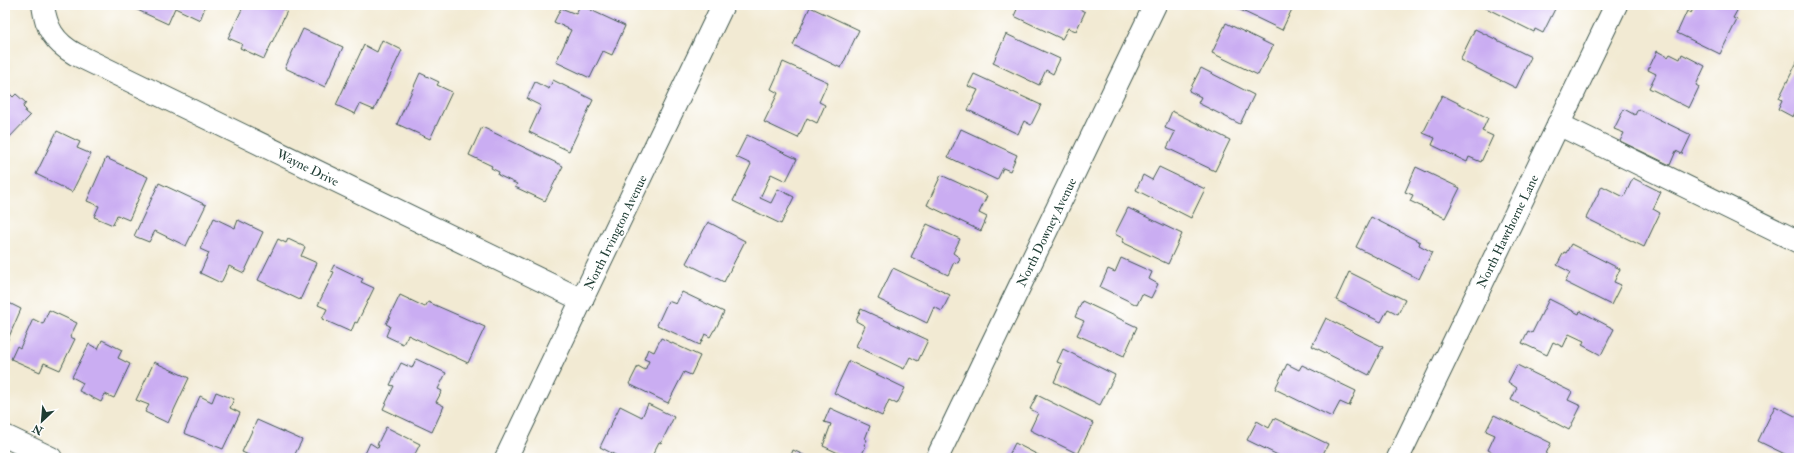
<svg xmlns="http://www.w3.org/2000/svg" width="1804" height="463" viewBox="0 0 1804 463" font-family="'IM FELL Double Pica',serif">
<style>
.building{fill:#caadf2}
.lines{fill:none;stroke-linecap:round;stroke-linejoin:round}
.minor-casing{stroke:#3f574c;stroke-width:24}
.minor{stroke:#fff;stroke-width:22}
.labels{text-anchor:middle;stroke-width:4;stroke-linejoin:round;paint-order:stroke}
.street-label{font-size:13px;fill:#1f3d34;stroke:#fff}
</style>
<rect width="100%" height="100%" fill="#fff"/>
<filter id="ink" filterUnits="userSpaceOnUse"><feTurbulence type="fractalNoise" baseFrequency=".025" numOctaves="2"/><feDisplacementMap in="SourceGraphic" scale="8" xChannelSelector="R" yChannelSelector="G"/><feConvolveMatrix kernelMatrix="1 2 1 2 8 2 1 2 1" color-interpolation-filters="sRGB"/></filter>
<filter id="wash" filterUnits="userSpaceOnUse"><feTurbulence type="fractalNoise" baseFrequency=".012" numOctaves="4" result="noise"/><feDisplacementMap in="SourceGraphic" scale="16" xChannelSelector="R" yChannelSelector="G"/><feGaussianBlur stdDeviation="0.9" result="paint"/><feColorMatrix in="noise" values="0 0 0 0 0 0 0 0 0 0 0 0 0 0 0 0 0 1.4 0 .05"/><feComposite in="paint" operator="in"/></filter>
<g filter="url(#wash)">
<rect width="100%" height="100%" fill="#f2ead3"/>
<g id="blocks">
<!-- building -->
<g class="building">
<polygon points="134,5 206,5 200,20 175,8 168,24 133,8"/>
<polygon points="244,5 275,5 287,11 264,59 240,48 242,44 228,38"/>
<polygon points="580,5 625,26 612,55 603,51 590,78 556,62 571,30 554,22 561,8 576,14"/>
<polygon points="1019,5 1072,5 1085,12 1076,31 1068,28 1062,39 1014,16"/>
<polygon points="1236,5 1294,5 1282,30 1234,7"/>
<polygon points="1485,5 1557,5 1543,33 1535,29 1534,32 1484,7"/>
<polygon points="1695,5 1711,5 1714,6 1715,5 1730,5 1738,9 1733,18 1737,20 1720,54 1677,33 1687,11 1691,13"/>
<polygon points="810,7 859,30 841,68 793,45"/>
<polygon points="1226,23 1273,46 1258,75 1212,53"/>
<polygon points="303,29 343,47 325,87 285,68"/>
<polygon points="1475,29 1531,57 1516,88 1460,60"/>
<polygon points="1006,34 1060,59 1053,74 1046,70 1039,85 993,63"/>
<polygon points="382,40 402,50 374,110 360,104 355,114 336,105 364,45 377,52"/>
<polygon points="1657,51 1668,57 1670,54 1680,59 1682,54 1705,66 1696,85 1699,87 1689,108 1649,88 1656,74 1648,70"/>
<polygon points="1799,58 1799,111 1796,110 1793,117 1778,109 1782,100 1779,98"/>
<polygon points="783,62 828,82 819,102 825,105 817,123 807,118 798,138 764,122 778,93 771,89"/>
<polygon points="1201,68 1254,95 1240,124 1198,103 1201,97 1189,91"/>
<polygon points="420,73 439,82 437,85 452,92 430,139 397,124"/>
<polygon points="974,74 1041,105 1031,125 1024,121 1018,134 968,110 978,90 968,86"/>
<polygon points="553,80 593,100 569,151 529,132 541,106 527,99 535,82 549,89"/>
<polygon points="5,89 13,97 16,94 26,103 23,107 26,110 25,112 30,116 5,142"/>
<polygon points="1442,95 1488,118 1482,131 1493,136 1481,162 1469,157 1467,162 1432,145 1435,138 1423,133"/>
<polygon points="1624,109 1635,115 1638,109 1691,135 1682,154 1676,151 1670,165 1620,141 1624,133 1614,129"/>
<polygon points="1172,111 1230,140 1215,171 1167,148 1175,132 1165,128"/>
<polygon points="482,127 563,166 545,201 515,187 517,184 498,175 499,172 491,168 492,166 469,155"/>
<polygon points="961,129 1017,155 1010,171 1003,168 997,180 948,157"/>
<polygon points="57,131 80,142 77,148 91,154 72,192 36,174"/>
<polygon points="747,135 797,159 786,181 771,174 760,198 771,203 778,189 794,197 781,224 733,201 751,164 736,157"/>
<polygon points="106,158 148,177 129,220 117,215 113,225 94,217 99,206 87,201"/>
<polygon points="1159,167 1205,189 1191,218 1136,190 1143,175 1152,180"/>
<polygon points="1416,167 1460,188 1445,218 1410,201 1413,195 1405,192"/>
<polygon points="941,175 987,196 979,213 987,217 981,231 927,205"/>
<polygon points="1633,178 1661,192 1653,209 1660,213 1644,247 1586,218 1602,186 1624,197"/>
<polygon points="159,183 206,205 186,246 155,231 149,242 134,236"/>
<polygon points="1128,208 1182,234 1168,264 1122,242 1124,239 1115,234"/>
<polygon points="1371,217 1420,242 1419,245 1432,252 1419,279 1356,247"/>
<polygon points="214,218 235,228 238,220 263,232 244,273 229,266 221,283 200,273 209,253 200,249"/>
<polygon points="708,222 745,241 724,282 686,263"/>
<polygon points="927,224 960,239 953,253 960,258 958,263 954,262 948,275 911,257"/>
<polygon points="278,239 286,243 288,239 305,247 301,256 317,263 300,300 258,280"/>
<polygon points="1571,244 1620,269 1614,282 1621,285 1611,305 1565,282 1570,272 1557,265 1564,252 1566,253"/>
<polygon points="1121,258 1152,272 1149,279 1158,284 1151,298 1142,294 1137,305 1100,287 1108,269 1115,272"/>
<polygon points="334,265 363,279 361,282 374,288 357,323 355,322 351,332 322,319 327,309 318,305 334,272 331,271"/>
<polygon points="893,268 950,295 942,311 934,307 927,323 878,299"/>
<polygon points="1349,272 1405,300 1398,314 1388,309 1381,322 1336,300"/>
<polygon points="682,292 724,312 715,330 714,330 710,337 705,334 700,345 657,325 668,301 676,304"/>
<polygon points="400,295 425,307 428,302 485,327 468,363 408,335 403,344 386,336 390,326 386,324"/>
<polygon points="1549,299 1579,314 1580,311 1614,329 1601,355 1582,345 1584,341 1569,334 1563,347 1553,342 1547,355 1522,343 1528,331 1532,333"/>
<polygon points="5,301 21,309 5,346"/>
<polygon points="1082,301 1137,327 1124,356 1077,335 1084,321 1075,317"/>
<polygon points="861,309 928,340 918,361 910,357 904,369 856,346 865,326 856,321"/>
<polygon points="49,310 77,323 70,337 75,339 60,370 44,363 40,372 11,359 17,346 20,348 33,319 43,324"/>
<polygon points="1326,318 1383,347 1369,375 1312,346"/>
<polygon points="661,338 700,356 691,375 684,372 668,403 629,384 638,366 645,370 649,361 644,359 648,349 654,352"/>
<polygon points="102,340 122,350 118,358 130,364 114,398 105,394 101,402 79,391 83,383 72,377 89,344 98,349"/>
<polygon points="1063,349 1115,375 1100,405 1054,382 1062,364 1057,362"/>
<polygon points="416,359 446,373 438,389 442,391 436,402 444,406 432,432 383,409 394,386 390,385 401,363 412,368"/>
<polygon points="849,361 905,388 897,404 889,400 882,416 834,393"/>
<polygon points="154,362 189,378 168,423 145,412 149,405 136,400"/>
<polygon points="1287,364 1299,370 1302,365 1356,391 1349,406 1340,402 1332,417 1275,389"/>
<polygon points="1517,365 1572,392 1568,400 1581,406 1569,430 1511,400 1517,388 1508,382"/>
<polygon points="216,392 234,399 230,408 240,413 223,449 184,433 200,396 212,402"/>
<polygon points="1037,395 1093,423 1078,454 1030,430 1038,413 1030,409"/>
<polygon points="648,404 674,417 661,443 659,442 651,458 621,458 600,447 620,406 642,417"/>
<polygon points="1775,406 1799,418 1799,458 1793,458 1758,441"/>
<polygon points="830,408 870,426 865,439 867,440 864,445 866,446 860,458 849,458 823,446 831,424 824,422"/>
<polygon points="1494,415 1551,443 1544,458 1504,458 1488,450 1495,435 1486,431"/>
<polygon points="1274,418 1328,444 1321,458 1314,454 1312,458 1284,458 1247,440 1257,421 1269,428"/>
<polygon points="257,420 302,440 293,458 255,458 242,452"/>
<polygon points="386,427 420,444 413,458 363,458 370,443 378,448 379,445 377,445"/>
<polygon points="1015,443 1044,458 1008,457"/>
<polygon points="793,450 810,458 790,458"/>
</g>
</g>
</g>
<g filter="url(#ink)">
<use href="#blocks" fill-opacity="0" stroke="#3f574c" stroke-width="1"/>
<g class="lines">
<!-- minor casing -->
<g class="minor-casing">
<g id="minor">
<path d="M43 5C46 28 54 42 75 54L582 300"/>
<polyline points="1558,124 1799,242"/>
<polyline points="5,436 51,458"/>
<polyline points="506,458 723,5"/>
<polyline points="937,458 1155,5"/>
<polyline points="1398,458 1616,5"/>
</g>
</g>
<!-- minor -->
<use href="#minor" class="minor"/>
</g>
</g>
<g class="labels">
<!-- street labels -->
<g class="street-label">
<text transform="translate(308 167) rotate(26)" y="5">Wayne Drive</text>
<text transform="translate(1507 231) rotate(-64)" y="5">North Hawthorne Lane</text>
<text transform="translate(615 232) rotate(-64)" y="5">North Irvington Avenue</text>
<text transform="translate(1046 232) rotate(-64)" y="5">North Downey Avenue</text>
</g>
</g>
<!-- margin -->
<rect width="1804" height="463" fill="none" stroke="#fff" stroke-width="20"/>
<!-- north arrow -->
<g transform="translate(42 421) rotate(206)" stroke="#ffffff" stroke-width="3" paint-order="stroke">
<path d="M0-3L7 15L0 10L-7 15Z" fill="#1f3d34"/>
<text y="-6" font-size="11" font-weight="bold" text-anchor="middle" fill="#1f3d34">N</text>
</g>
</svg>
